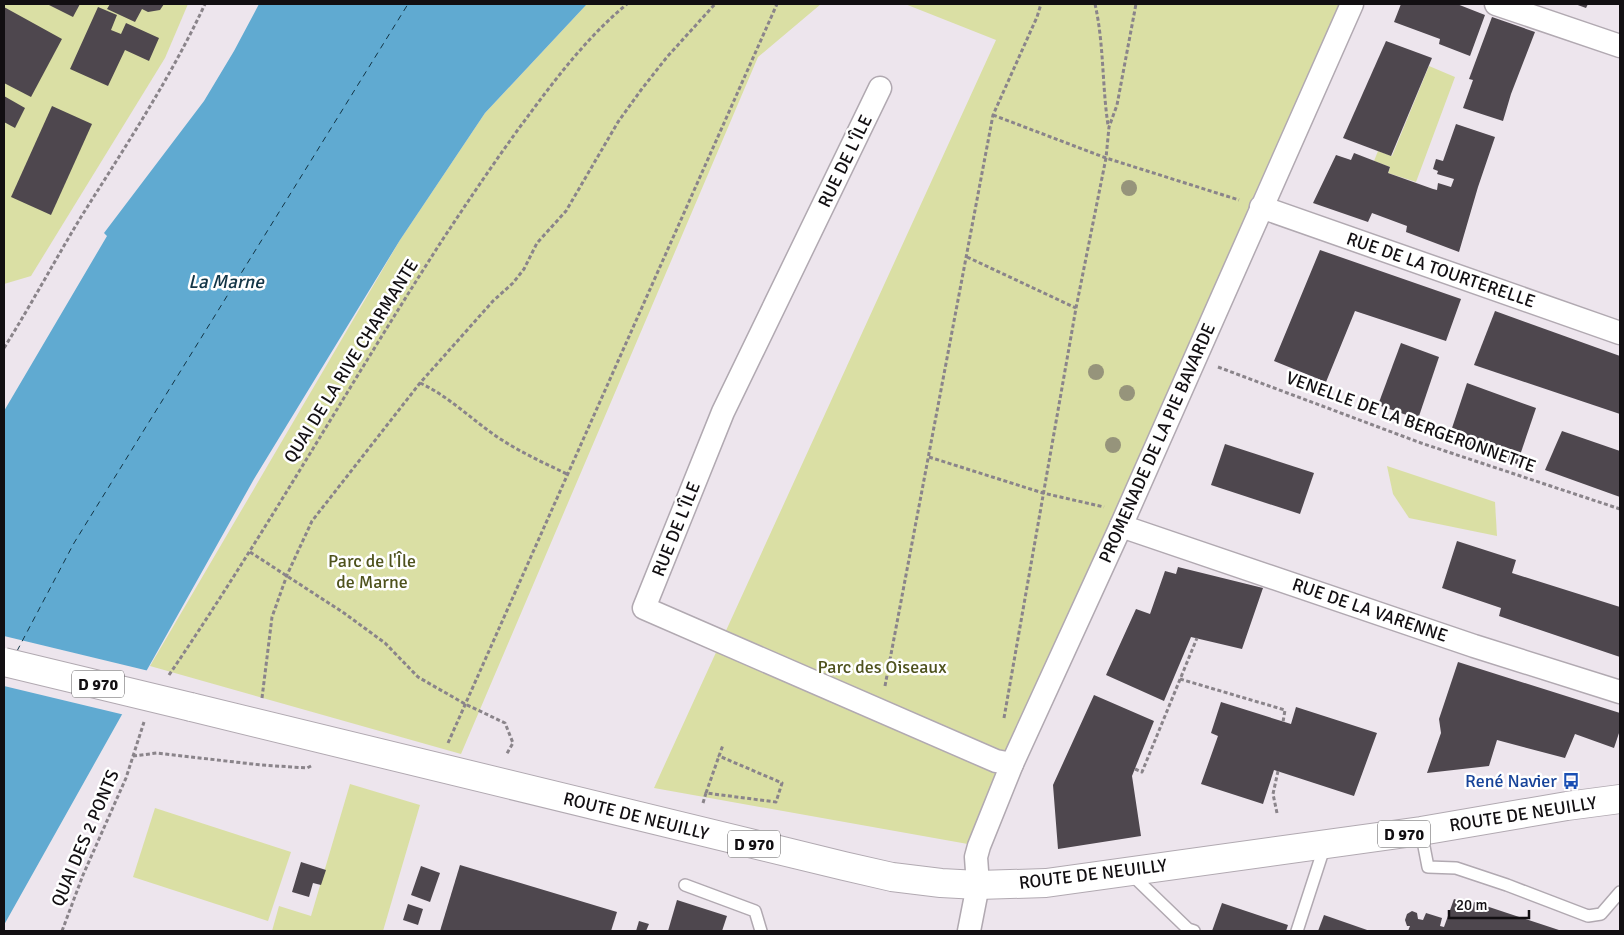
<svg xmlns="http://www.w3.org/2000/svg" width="1624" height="935" viewBox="0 0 1624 935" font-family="Signika,sans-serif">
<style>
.green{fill:#dadfa4}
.water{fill:#60aad1}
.pier{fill:#ede5ed}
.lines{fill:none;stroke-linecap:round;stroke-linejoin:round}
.ferry{stroke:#133546;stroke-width:1;stroke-dasharray:6 5;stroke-linecap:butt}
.building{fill:#4e474e}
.lane-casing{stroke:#b1a9b1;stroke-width:14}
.street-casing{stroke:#b1a9b1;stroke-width:25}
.primary-casing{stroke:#b1a9b1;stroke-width:30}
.path{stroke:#8a848a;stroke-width:3;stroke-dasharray:4 2.5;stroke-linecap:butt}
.lane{stroke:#fff;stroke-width:11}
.street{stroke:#fff;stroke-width:22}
.primary{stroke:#fff;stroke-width:28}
.primary-bridge-casing{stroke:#b1a9b1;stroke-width:30;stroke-linecap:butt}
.primary-bridge{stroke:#fff;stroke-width:28}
.tree{fill:#96947b}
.labels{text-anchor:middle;stroke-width:5;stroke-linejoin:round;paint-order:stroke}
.shield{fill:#fff;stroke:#595759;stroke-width:1}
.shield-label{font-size:16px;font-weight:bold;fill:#120f12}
.street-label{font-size:18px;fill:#120f12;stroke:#fff}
.park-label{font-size:18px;fill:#4e521d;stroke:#fff}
.transit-label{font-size:18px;fill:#164399;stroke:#fff;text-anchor:end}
.water-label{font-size:19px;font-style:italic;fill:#133546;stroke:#fff}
</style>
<rect width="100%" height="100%" fill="#ede5ed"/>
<!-- green -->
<g class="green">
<polygon points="4,4 188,4 165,58 31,276 4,284"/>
<polygon points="587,4 821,4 758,57 461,754 150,666 400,240 485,113"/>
<polygon points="905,4 1354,4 1194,358 1110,522 979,846 654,788 996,40"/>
<polygon points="1429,66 1455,77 1416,182 1388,173 1390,167 1374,161 1378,151 1392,156"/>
<polygon points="1387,466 1495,502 1497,536 1409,518 1393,494"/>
<polygon points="350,784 420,805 383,931 272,931 279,906 311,916"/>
<polygon points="155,808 291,852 268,921 133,877"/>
</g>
<!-- water -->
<polygon class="water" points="259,4 587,4 485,113 400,240 254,479 4,925 4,411 107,236 104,233 204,101 234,51"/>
<!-- pier -->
<polygon class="pier" points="4,636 149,671 125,715 4,686"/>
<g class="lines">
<!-- ferry -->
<polyline class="ferry" points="17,651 74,543 408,4"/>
</g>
<!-- building -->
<g class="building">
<polygon points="47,4 80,4 73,17"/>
<polygon points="110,4 164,4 160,10 148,12 142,9 135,22 107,9"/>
<polygon points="1401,4 1457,4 1485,15 1470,56 1439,44 1440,39 1394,22"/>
<polygon points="1575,4 1588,4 1586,8"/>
<polygon points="4,7 62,39 31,97 4,83"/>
<polygon points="98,7 117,15 111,30 121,34 126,23 159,38 149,61 125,50 108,86 70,69"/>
<polygon points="1492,17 1535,32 1511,94 1503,121 1463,108 1473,80 1469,79"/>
<polygon points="1386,41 1432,58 1391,156 1343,138"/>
<polygon points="4,96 25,108 15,128 4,122"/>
<polygon points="52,106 92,124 51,215 11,197"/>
<polygon points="1456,124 1495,137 1478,187 1459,252 1406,232 1407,226 1372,213 1368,222 1313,203 1336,155 1351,160 1354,153 1390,167 1388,173 1433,189 1437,190 1438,183 1451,187 1454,179 1437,174 1438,171 1433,169 1436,159 1443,161"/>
<polygon points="1320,250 1461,299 1446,341 1355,311 1326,382 1274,361"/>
<polygon points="1495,311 1620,356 1620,414 1474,365"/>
<polygon points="1401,343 1439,357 1418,419 1378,405"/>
<polygon points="1467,383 1536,408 1517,464 1448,440"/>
<polygon points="1562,431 1620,451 1620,497 1545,470"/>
<polygon points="1225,444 1314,473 1300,514 1211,485"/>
<polygon points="1457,541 1516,560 1512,573 1620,607 1620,657 1499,616 1501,608 1442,588"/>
<polygon points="1178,567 1263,588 1242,649 1191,637 1164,701 1106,675 1136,609 1150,614 1165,571 1176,574"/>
<polygon points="1458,662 1620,713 1620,730 1614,748 1575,734 1565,758 1497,740 1489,766 1427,773 1441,733 1439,719"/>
<polygon points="1094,695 1154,721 1132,776 1141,836 1058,849 1053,785"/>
<polygon points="1221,702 1291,724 1296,707 1377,733 1354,796 1274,770 1263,804 1201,784 1218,736 1211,733"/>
<polygon points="301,862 326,870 321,885 313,883 309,897 292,892"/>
<polygon points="460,865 617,912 611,931 440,931"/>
<polygon points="421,866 440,873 430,902 411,895"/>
<polygon points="1454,899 1473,906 1474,902 1562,931 1408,931 1410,926 1407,926 1405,920 1407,914 1412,911 1417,913 1418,919 1423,920 1426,913 1442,918 1440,926 1444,927"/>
<polygon points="677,900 727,916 722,931 668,931"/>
<polygon points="1222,903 1288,925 1286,931 1212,931"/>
<polygon points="408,904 423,909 418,925 403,920"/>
<polygon points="1324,915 1370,931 1318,931"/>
<polygon points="639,921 649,924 646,931 636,931"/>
</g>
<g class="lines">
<!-- lane casing -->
<g class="lane-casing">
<g id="lane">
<polyline points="1421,831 1428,867 1456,868 1507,885 1588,916 1601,914 1620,892"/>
<polyline points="1131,874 1188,929 1194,931"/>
<polyline points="685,885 755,911 761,931"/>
<polyline points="1297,931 1325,845"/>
</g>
</g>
<!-- street casing -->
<g class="street-casing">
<g id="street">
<polyline points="1496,4 1620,46"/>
<polyline points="880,88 723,412 644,608 996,761 1012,764"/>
<polyline points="1261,207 1620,333"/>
<polyline points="1121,526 1474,646 1620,692"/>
<polyline points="969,931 978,885 976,857 979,846 1012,764 1121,526 1352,4"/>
</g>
</g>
<!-- primary casing -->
<g class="primary-casing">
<polyline id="primary" points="191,707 844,866 892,877 941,883 978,885 1046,883 1421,831 1567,806 1620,799"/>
</g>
<!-- path -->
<g class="path">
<path d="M1095 4C1104 44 1102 85 1108 125"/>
<polyline points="993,115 1106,158 1239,200"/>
<polyline points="967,257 1076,308"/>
<path d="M4 348C31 305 55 260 81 217 125 147 170 79 205 4"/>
<polyline points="1218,367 1421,443 1620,509"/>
<path d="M420 383C446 395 467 415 489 431 513 449 540 461 567 474"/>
<polyline points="929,457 1043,493 1104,507"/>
<polyline points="250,552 344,613 385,643 418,677 465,704 505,723 513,743 506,755"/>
<path d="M169 675C265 534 349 385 441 242 472 195 503 149 537 104 564 68 592 33 627 4"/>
<polyline points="1180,679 1285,710 1283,722"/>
<polyline points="885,686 993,115 1037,17 1041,4"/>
<polyline points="262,698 272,617 287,575 312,521 420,383 493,301 513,283 524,269 537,243 566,211 618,122 641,90 667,57 715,4"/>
<polyline points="1004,718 1076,308 1106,158 1109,127 1117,105 1136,4"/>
<polyline points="448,743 777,4"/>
<polyline points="133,756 157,753 261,765 307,768 313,765"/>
<polyline points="1135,769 1142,772 1197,638"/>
<polyline points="706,793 719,756"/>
<polyline points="703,803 706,793 776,802 782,783 719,756 723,745"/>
<polyline points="1277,813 1273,794 1278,771"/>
<polyline points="62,931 83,875 126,778 144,722"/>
</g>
<!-- lane -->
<use href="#lane" class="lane"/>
<!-- street -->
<use href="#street" class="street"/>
<!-- primary -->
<use href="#primary" class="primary"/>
<!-- primary-bridge casing -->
<g class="primary-bridge-casing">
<polyline id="primary-bridge" points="4,662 191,707"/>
</g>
<!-- primary-bridge -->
<use href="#primary-bridge" class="primary-bridge"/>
</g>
<!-- trees -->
<g class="tree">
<circle cx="1129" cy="188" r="8"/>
<circle cx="1096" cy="372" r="8"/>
<circle cx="1127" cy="393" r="8"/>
<circle cx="1113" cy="445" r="8"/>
</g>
<!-- icons -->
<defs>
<g id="bus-bare" transform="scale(1.35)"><path d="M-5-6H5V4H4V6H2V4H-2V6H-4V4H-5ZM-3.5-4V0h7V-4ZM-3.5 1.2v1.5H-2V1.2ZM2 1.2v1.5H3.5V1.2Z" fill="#1a4fb4" stroke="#fff" stroke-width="2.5" paint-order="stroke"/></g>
</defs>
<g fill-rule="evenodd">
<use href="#bus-bare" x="1571" y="781"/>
</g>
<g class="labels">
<!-- shield labels -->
<g class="shield">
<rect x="72" y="670.5" width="52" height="27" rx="4"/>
<rect x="1378" y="820.5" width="52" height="27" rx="4"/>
<rect x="728" y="830.5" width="52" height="27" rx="4"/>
</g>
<g class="shield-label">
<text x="98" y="690">D 970</text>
<text x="1404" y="840">D 970</text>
<text x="754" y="850">D 970</text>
</g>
<!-- street labels -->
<g class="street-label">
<text transform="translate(845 161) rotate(-64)" y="6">RUE DE L'ÎLE</text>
<text transform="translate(1441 270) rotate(19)" y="6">RUE DE LA TOURTERELLE</text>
<text transform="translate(351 361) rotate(-58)" y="6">QUAI DE LA RIVE CHARMANTE</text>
<text transform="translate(1411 422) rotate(20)" y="6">VENELLE DE LA BERGERONNETTE</text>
<text transform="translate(1157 443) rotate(-66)" y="6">PROMENADE DE LA PIE BAVARDE</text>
<text transform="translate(676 529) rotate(-68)" y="6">RUE DE L'ÎLE</text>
<text transform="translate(1370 610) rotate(19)" y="6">RUE DE LA VARENNE</text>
<text transform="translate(1523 814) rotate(-9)" y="6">ROUTE DE NEUILLY</text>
<text transform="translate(636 816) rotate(14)" y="6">ROUTE DE NEUILLY</text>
<text transform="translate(85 838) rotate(-67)" y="6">QUAI DES 2 PONTS</text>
<text transform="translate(1093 874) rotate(-7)" y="6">ROUTE DE NEUILLY</text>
</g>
<!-- park labels -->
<g class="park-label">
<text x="372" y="567">Parc de l'Île<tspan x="372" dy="21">de Marne</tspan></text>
<text x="882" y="673">Parc des Oiseaux</text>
</g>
<!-- transit labels -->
<g class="transit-label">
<text x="1557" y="787">René Navier</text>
</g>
<!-- water labels -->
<g class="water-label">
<text x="226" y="288">La Marne</text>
</g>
</g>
<!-- border -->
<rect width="1624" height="935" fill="none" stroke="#120f12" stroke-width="10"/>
<!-- scale -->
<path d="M1449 910v8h80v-8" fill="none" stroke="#120f12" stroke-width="2.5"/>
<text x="1456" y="910" font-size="15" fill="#120f12" stroke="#ffffff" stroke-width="4" paint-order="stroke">20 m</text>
</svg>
